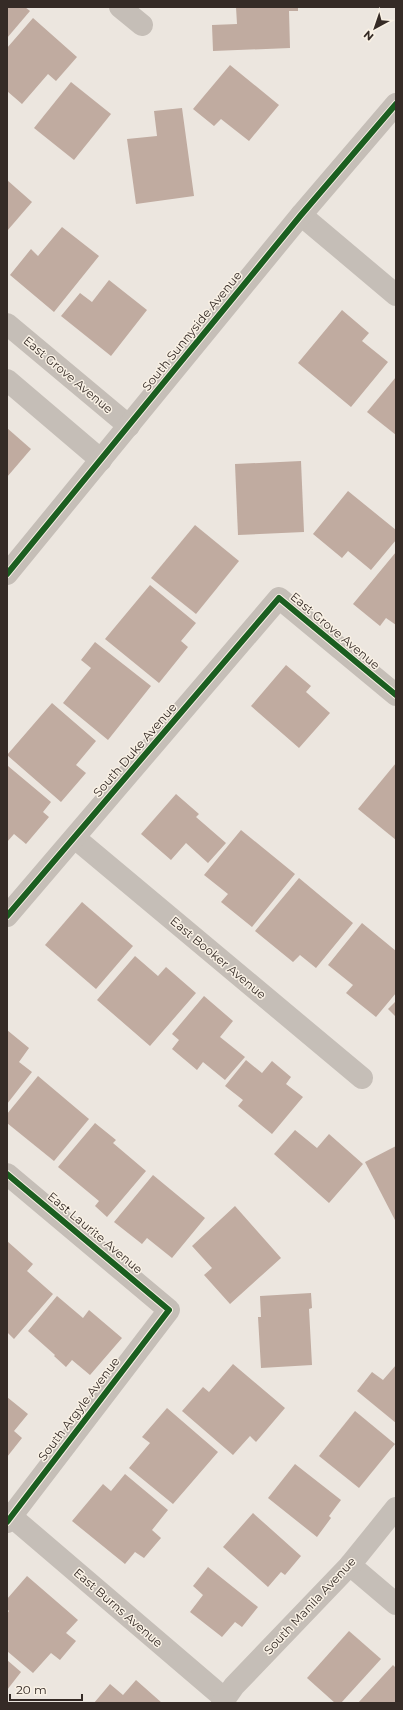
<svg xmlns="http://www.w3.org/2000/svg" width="403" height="1710" viewBox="0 0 403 1710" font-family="Montserrat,sans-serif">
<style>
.building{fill:#c0aba0}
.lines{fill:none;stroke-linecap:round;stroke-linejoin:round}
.minor{stroke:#c5beb7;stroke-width:22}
.cycleway-casing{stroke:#f9f1e5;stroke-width:8}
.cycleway{stroke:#1b5e20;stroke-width:6}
.labels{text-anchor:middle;stroke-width:3;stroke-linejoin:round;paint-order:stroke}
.street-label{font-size:12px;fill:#352b26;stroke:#f9f1e5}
</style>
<rect width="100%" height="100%" fill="#ece6df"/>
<!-- building -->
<g class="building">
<polygon points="7,7 25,7 30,11 7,38"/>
<polygon points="236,7 298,7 298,11 289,11 290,48 213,51 212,25 237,24"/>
<polygon points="33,18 77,57 56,81 48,74 22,104 7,91 7,48"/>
<polygon points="230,65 279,105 249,141 221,119 214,126 193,109"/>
<polygon points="71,82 111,114 74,160 34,128"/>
<polygon points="182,108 194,196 136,204 127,139 157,136 154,111"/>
<polygon points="7,180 32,202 7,231"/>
<polygon points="62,227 99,256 54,312 10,275 31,249 38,256"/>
<polygon points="109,280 147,310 111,356 61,316 80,293 92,302"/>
<polygon points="342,310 369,333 362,341 388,362 351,407 298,363"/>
<polygon points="396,377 396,435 367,412"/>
<polygon points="7,428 31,449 7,477"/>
<polygon points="301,461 304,532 238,535 235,464"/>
<polygon points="348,491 396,530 396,540 371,570 348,551 342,558 313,534"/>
<polygon points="195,525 239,561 196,614 151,578"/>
<polygon points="396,552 396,625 386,618 380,626 353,604"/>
<polygon points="150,585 196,623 181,641 188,647 159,683 105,639"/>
<polygon points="95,642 151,686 108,740 63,703 91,668 81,660"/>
<polygon points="286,665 311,686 306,692 330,713 299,748 251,706"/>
<polygon points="52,703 96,741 76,765 86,773 61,802 7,755"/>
<polygon points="396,763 396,840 358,809"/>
<polygon points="8,766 51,802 43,812 49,817 26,844 14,834 7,842"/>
<polygon points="176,794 199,814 196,817 226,843 208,863 186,843 171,860 141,834"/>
<polygon points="241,830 295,874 252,927 221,902 228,894 204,875"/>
<polygon points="299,878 353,923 316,968 300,955 293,962 255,931"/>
<polygon points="82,902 133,946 96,989 45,945"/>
<polygon points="362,923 396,951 396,993 376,1017 346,993 353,985 328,965"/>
<polygon points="135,956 158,976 166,967 196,993 150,1046 97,1000"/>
<polygon points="204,996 233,1021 220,1037 245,1057 225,1080 203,1062 197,1070 172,1049 179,1040 172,1034"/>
<polygon points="396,1001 396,1017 388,1009"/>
<polygon points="7,1030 29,1048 19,1062 32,1072 7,1104"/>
<polygon points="246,1060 262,1073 272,1061 291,1077 286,1084 303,1097 272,1134 238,1106 243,1100 225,1086"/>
<polygon points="38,1076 89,1119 54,1161 7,1123 7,1114"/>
<polygon points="95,1123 116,1140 113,1143 146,1171 107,1217 95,1206 99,1201 58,1167"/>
<polygon points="295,1130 317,1148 329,1134 363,1164 329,1203 274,1154"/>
<polygon points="396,1146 396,1222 365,1162"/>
<polygon points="153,1175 205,1218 172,1258 147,1238 142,1244 114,1222"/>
<polygon points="235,1206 281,1258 230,1304 204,1275 212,1268 192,1246"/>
<polygon points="7,1241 33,1264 27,1271 53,1294 14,1339 7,1332"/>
<polygon points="311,1293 312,1308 309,1309 312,1365 261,1368 258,1317 261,1317 260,1296"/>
<polygon points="57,1296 83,1318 89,1310 122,1338 90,1375 72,1360 66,1367 54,1356 55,1355 28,1331"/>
<polygon points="233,1364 285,1408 256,1442 250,1436 233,1455 182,1411 203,1387 209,1392"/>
<polygon points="396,1365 396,1423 357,1391 372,1372 383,1380"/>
<polygon points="7,1397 28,1414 14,1431 22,1438 7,1457"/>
<polygon points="167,1408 218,1452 173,1504 129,1468 150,1443 142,1437"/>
<polygon points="355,1411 395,1444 359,1488 319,1456"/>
<polygon points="295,1464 341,1500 329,1516 331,1518 317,1537 268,1498"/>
<polygon points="125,1474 168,1510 152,1530 161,1538 144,1558 135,1552 125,1564 72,1521 103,1484 111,1491"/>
<polygon points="253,1513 301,1556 285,1575 281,1572 268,1587 223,1547"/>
<polygon points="208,1567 258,1607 242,1627 235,1622 222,1637 190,1612 203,1595 193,1586"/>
<polygon points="27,1576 78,1620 66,1633 76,1641 60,1660 51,1653 33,1673 7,1651 7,1614 9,1611 7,1609 7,1599"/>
<polygon points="349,1631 381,1659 341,1703 335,1703 307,1678"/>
<polygon points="7,1660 21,1672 7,1690"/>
<polygon points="393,1665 396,1668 396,1703 358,1703"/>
<polygon points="136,1680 162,1703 94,1703 110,1684 123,1695"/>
</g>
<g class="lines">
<!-- minor -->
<g class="minor">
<polyline points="120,7 142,25"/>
<polyline points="301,215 396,295"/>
<polyline points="7,324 129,426"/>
<polyline points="7,380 101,460"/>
<polyline points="7,574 301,215 396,104"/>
<polyline points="75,838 362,1078"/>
<polyline points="7,916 279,598 396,695"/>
<polyline points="7,1174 169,1310 7,1522"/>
<polyline points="12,1517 225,1699"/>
<polyline points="350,1565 396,1604"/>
<polyline points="222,1703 234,1686 350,1565 396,1508"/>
</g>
<!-- cycleway casing -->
<g class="cycleway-casing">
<g id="cycleway">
<polyline points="7,574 301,215 396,104"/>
<polyline points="7,916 279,598 396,695"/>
<polyline points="7,1174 169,1310 7,1522"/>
</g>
</g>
<!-- cycleway -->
<use href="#cycleway" class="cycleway"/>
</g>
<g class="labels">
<!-- street labels -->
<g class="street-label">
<text transform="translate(192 331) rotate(-51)" y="4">South Sunnyside Avenue</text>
<text transform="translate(68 375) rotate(40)" y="4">East Grove Avenue</text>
<text transform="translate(335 631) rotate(40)" y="4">East Grove Avenue</text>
<text transform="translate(135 750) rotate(-49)" y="4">South Duke Avenue</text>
<text transform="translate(218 958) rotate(40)" y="4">East Booker Avenue</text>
<text transform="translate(95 1233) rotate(40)" y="4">East Laurite Avenue</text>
<text transform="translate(79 1409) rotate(-53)" y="4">South Argyle Avenue</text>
<text transform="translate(310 1606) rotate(-47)" y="4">South Manila Avenue</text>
<text transform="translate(118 1608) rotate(41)" y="4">East Burns Avenue</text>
</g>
</g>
<!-- border -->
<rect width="403" height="1710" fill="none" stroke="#352b26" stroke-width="16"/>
<!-- north arrow -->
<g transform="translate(375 28) rotate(220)" stroke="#f9f1e5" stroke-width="3" paint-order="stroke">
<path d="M0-3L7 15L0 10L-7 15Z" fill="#352b26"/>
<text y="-6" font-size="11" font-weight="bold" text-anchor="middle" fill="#352b26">N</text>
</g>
<!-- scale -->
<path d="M10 1694v6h72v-6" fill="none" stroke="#352b26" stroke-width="2"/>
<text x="16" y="1694" font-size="12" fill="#352b26" stroke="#f9f1e5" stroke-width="3" paint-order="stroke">20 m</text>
</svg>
